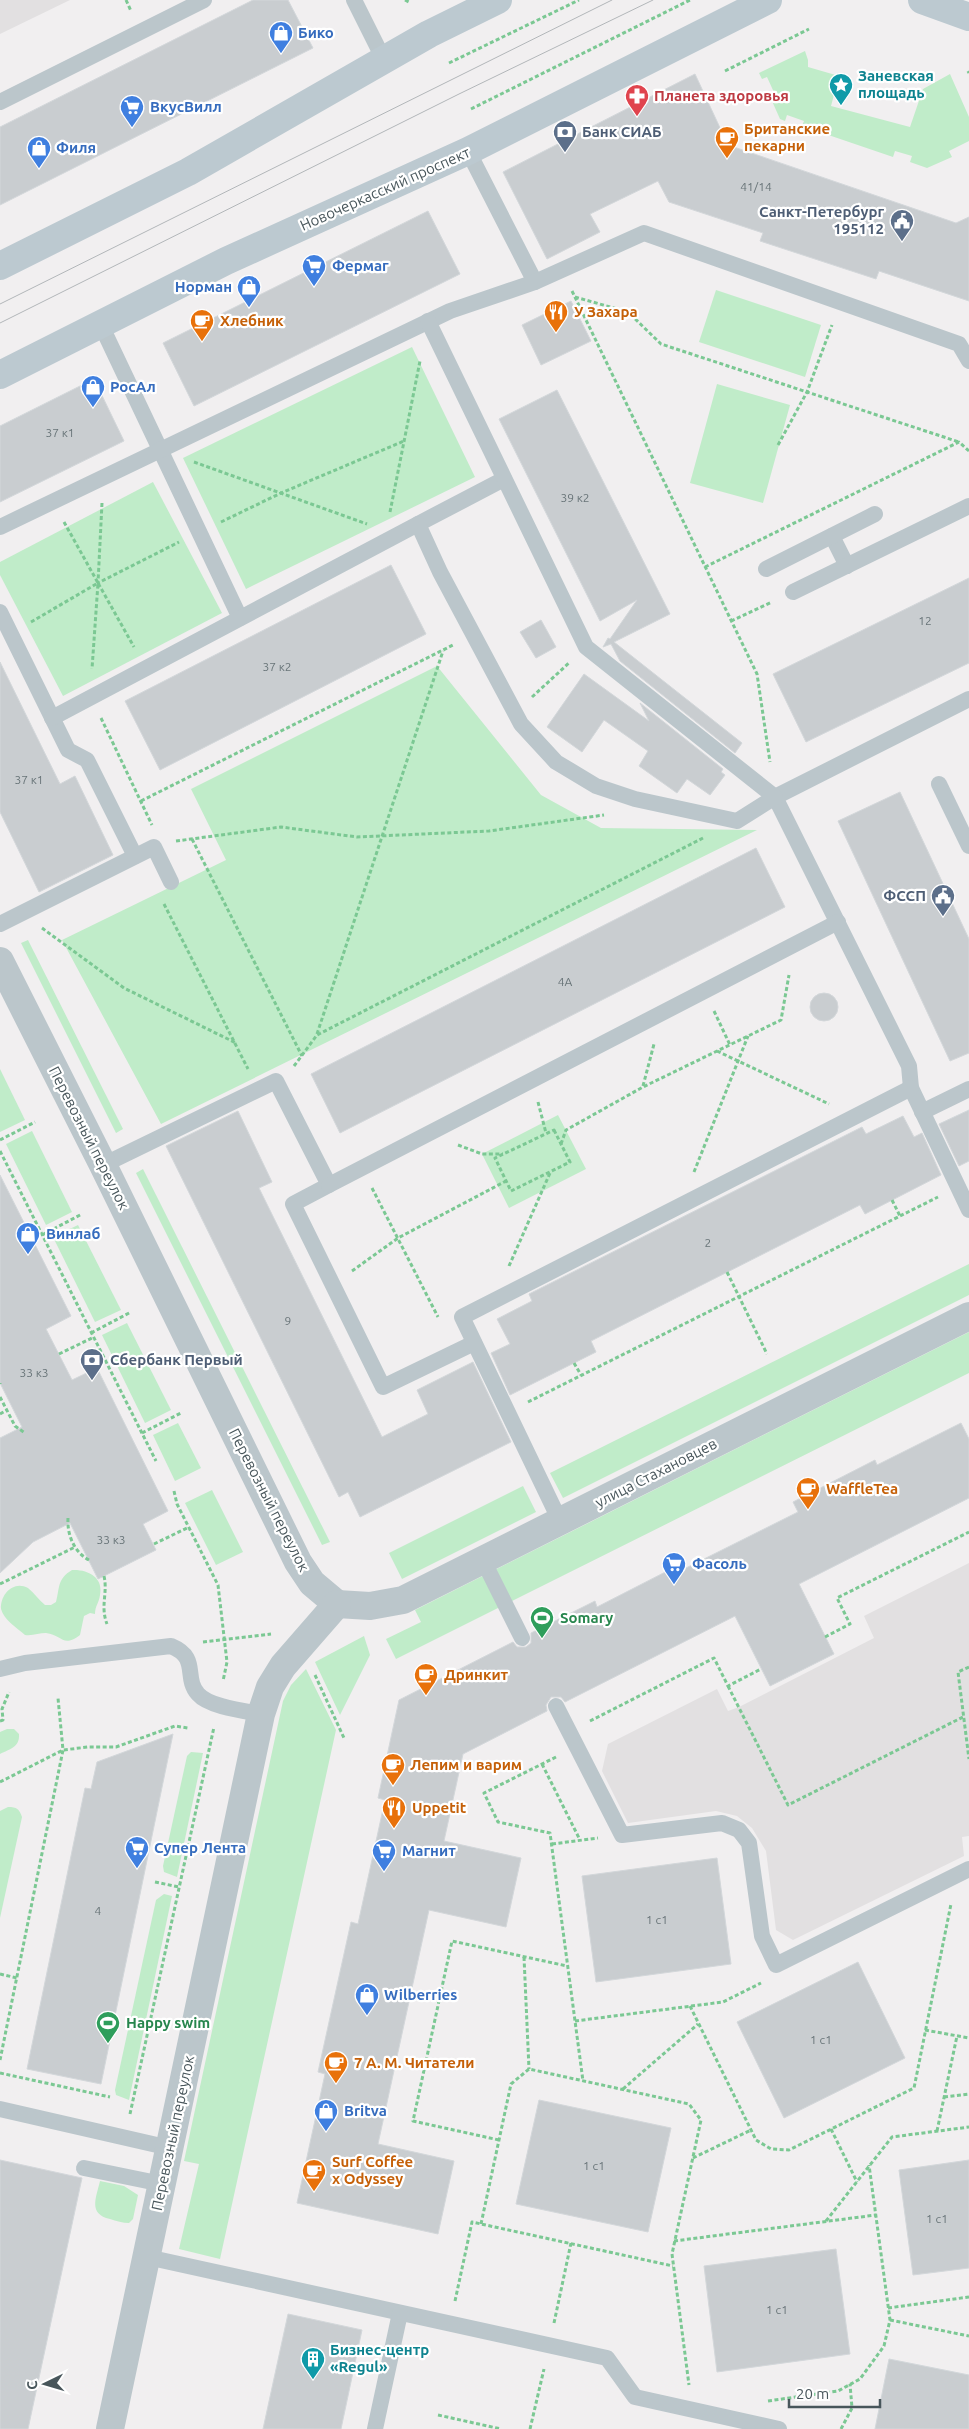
<svg xmlns="http://www.w3.org/2000/svg" width="969" height="2429" viewBox="0 0 969 2429" font-family="Ubuntu,sans-serif">
<style>
.education{fill:#e2e0e1}
.green{fill:#c0ecc9}
.building{fill:#c9cdd0;stroke:#d3d7da}
.lines{fill:none;stroke-linecap:round;stroke-linejoin:round}
.path{stroke:#7bc893;stroke-width:3;stroke-dasharray:4 2.5;stroke-linecap:butt}
.lane{stroke:#bbc6cb;stroke-width:16}
.street{stroke:#bbc6cb;stroke-width:28}
.secondary{stroke:#bcc9d0;stroke-width:28}
.tram{stroke:#b2b6b9;stroke-width:1}
.labels{text-anchor:middle;stroke-width:4.5;stroke-linejoin:round;paint-order:stroke}
.number-label{font-size:12px;fill:#687478}
.shop-label{font-size:15px;font-weight:bold;fill:#366cbe;stroke:#fff;text-anchor:start}
.culture-label{font-size:15px;font-weight:bold;fill:#0d838f;stroke:#fff;text-anchor:start}
.health-label{font-size:15px;font-weight:bold;fill:#be3a42;stroke:#fff;text-anchor:start}
.food-label{font-size:15px;font-weight:bold;fill:#c56008;stroke:#fff;text-anchor:start}
.service-label{font-size:15px;font-weight:bold;fill:#4e5e75;stroke:#fff;text-anchor:start}
.street-label{font-size:15px;fill:#48565b;stroke:#fff}
.leisure-label{font-size:15px;font-weight:bold;fill:#27864d;stroke:#fff;text-anchor:start}
</style>
<rect width="100%" height="100%" fill="#f1eff0"/>
<!-- education -->
<g class="education">
<polygon points="0,0 70,0 0,34"/>
<polygon points="969,1563 969,1836 962,1837 964,1856 793,1940 776,1930 766,1851 752,1828 737,1816 716,1811 628,1823 602,1771 608,1744 717,1689 728,1711 739,1707 874,1638 864,1616"/>
</g>
<!-- green -->
<g class="green">
<polygon points="805,51 808,60 808,67 839,76 831,106 910,127 923,89 950,74 969,117 969,141 949,151 952,157 927,168 910,162 912,156 895,151 893,157 802,126 804,121 787,115 785,121 780,119 772,101 777,99 767,77 762,79 759,73"/>
<polygon points="716,290 821,325 805,377 699,342"/>
<polygon points="412,347 475,477 246,589 183,458"/>
<polygon points="717,384 790,405 763,503 690,483"/>
<polygon points="153,482 222,613 63,696 0,575 0,562"/>
<polygon points="437,666 541,795 601,828 757,830 161,1124 62,940 226,860 191,789"/>
<polygon points="28,940 123,1129 116,1133 21,943"/>
<polygon points="0,1069 25,1120 0,1132"/>
<polygon points="558,1115 586,1169 509,1208 482,1154"/>
<polygon points="32,1131 72,1212 46,1225 6,1144"/>
<polygon points="143,1169 330,1542 322,1545 136,1173"/>
<polygon points="78,1225 121,1310 95,1322 53,1237"/>
<polygon points="969,1264 969,1295 563,1498 550,1473"/>
<polygon points="127,1323 171,1410 145,1423 102,1335"/>
<polygon points="969,1332 969,1373 396,1659 386,1639 421,1622 415,1610"/>
<polygon points="178,1423 201,1468 175,1481 153,1435"/>
<polygon points="523,1486 536,1512 402,1579 389,1553"/>
<polygon points="212,1490 243,1552 216,1565 185,1503"/>
<path d="M72 1570C87 1569 104 1577 100 1595 99 1603 95 1606 95 1614L90 1613 84 1616 80 1635C63 1648 62 1635 46 1633 39 1633 33 1636 25 1635 17 1628 4 1620 1 1609 0 1594 14 1580 28 1588 34 1593 39 1600 45 1605H51L56 1602C60 1587 57 1579 72 1570Z"/>
<polygon points="364,1636 370,1655 340,1715 315,1662"/>
<polygon points="306,1669 336,1730 220,2259 179,2249 199,2164 184,2161 283,1701 291,1685"/>
<path d="M7 1729H14L19 1734C20 1747 10 1749 0 1754V1732Z"/>
<polygon points="191,1752 203,1753 177,1877 164,1872 163,1866 187,1756"/>
<path d="M8 1807C17 1807 19 1809 22 1817L0 1918V1811Z"/>
<polygon points="164,1894 172,1896 129,2100 116,2095 115,2090 156,1900"/>
<path d="M100 2181 124 2186 138 2195 133 2219 129 2223C123 2223 116 2221 110 2219 88 2214 96 2198 100 2181Z"/>
</g>
<!-- building -->
<g class="building">
<polygon points="253,0 288,0 313,48 0,205 0,127"/>
<polygon points="695,74 728,145 956,223 969,217 969,301 879,271 876,279 760,241 763,233 669,202 658,181 590,214 600,232 547,259 503,172"/>
<polygon points="428,211 460,274 194,406 163,343"/>
<polygon points="571,301 591,341 541,365 522,325"/>
<polygon points="94,379 124,441 0,502 0,426"/>
<polygon points="557,390 670,614 614,642 742,743 735,753 620,661 611,644 603,647 608,638 610,639 637,600 600,621 499,419"/>
<polygon points="391,565 426,634 160,770 125,701"/>
<polygon points="969,578 969,663 806,742 773,674"/>
<polygon points="541,620 556,647 536,658 520,632"/>
<polygon points="0,662 60,784 75,776 113,855 39,892 0,812"/>
<polygon points="584,674 649,721 640,703 723,769 721,772 725,775 710,795 687,779 677,793 639,766 648,751 604,720 582,752 547,727"/>
<polygon points="900,792 969,939 969,1053 950,1061 838,821"/>
<polygon points="756,848 785,907 340,1133 311,1074"/>
<circle cx="824" cy="1007" r="14"/>
<polygon points="969,1110 969,1161 959,1166 939,1124"/>
<polygon points="238,1111 272,1182 259,1188 382,1437 428,1414 417,1390 473,1362 511,1442 360,1517 348,1492 339,1497 166,1146"/>
<polygon points="903,1116 914,1137 922,1133 941,1175 865,1214 860,1205 591,1341 596,1352 510,1395 491,1353 510,1344 497,1319 532,1301 529,1294 862,1127 866,1134"/>
<polygon points="0,1175 71,1316 46,1329 72,1380 97,1368 168,1511 143,1524 156,1550 98,1579 70,1523 33,1542 0,1573 0,1438 22,1427 0,1383"/>
<polygon points="961,1423 969,1439 969,1498 799,1584 834,1654 770,1686 735,1616 565,1702 561,1697 551,1697 546,1705 547,1711 463,1754 444,1841 521,1858 506,1927 429,1910 378,2144 454,2161 438,2234 297,2203 325,2074 318,2072 351,1922 358,1924 385,1800 378,1798 399,1700 513,1642 517,1647 526,1647 531,1643 531,1633 595,1601 597,1607 681,1564 684,1569 798,1512 793,1502 875,1460 877,1465"/>
<polygon points="173,1734 101,2084 27,2069 85,1788 91,1789 97,1762"/>
<polygon points="717,1858 731,1964 596,1982 582,1876"/>
<polygon points="858,1962 905,2058 784,2118 737,2022"/>
<polygon points="539,2100 671,2128 648,2232 516,2204"/>
<polygon points="0,2160 82,2178 28,2429 0,2429"/>
<polygon points="969,2160 969,2268 913,2275 899,2170"/>
<polygon points="836,2249 850,2354 717,2372 704,2266"/>
<polygon points="288,2314 362,2330 341,2429 263,2429"/>
<polygon points="889,2359 969,2375 969,2429 875,2429"/>
</g>
<g class="lines">
<!-- path -->
<g class="path">
<polyline points="126,0 131,11"/>
<polyline points="405,0 409,2"/>
<polyline points="449,63 579,0"/>
<polyline points="725,71 809,29"/>
<polyline points="968,71 969,73"/>
<polyline points="471,109 690,0"/>
<polyline points="572,291 757,674 770,762"/>
<polyline points="575,297 628,312 661,344 959,442"/>
<polyline points="778,445 807,392 832,325"/>
<polyline points="194,462 367,524"/>
<polyline points="102,503 98,583 179,542"/>
<polyline points="390,512 420,361"/>
<polyline points="64,522 98,583 92,669"/>
<polyline points="221,522 281,493 404,441"/>
<polyline points="705,567 959,442 969,451"/>
<polyline points="731,621 772,602"/>
<polyline points="31,622 98,583 134,647"/>
<polyline points="532,697 570,662"/>
<polyline points="101,718 152,825"/>
<polyline points="141,801 453,645"/>
<polyline points="192,839 302,1056"/>
<polyline points="176,841 281,827 357,837 489,831 604,815"/>
<polyline points="164,904 248,1069"/>
<polyline points="42,928 124,988 236,1043"/>
<polyline points="714,1011 730,1045"/>
<polyline points="317,1034 443,651"/>
<polyline points="717,1051 829,1104"/>
<polyline points="294,1066 317,1035 703,838"/>
<polyline points="643,1086 654,1044"/>
<polyline points="538,1102 546,1133"/>
<polygon points="554,1130 570,1162 511,1191 495,1158"/>
<polyline points="0,1140 35,1122"/>
<polyline points="561,1144 566,1130 643,1087 781,1020 789,975"/>
<polyline points="458,1145 482,1154 503,1154"/>
<polyline points="0,1151 156,1461"/>
<polyline points="694,1172 748,1036"/>
<polyline points="372,1188 438,1317"/>
<polyline points="892,1200 900,1216"/>
<polyline points="42,1235 82,1214"/>
<polyline points="509,1266 550,1173"/>
<polyline points="352,1271 398,1238 506,1181"/>
<polyline points="727,1272 767,1354"/>
<polyline points="91,1333 131,1312"/>
<polyline points="59,1354 94,1337"/>
<polyline points="574,1363 581,1375"/>
<polyline points="0,1384 0,1383"/>
<polyline points="0,1397 15,1426 25,1433"/>
<polyline points="528,1402 938,1197"/>
<polyline points="0,1414 7,1410"/>
<polyline points="142,1433 181,1413"/>
<polyline points="174,1491 177,1504 218,1585 227,1662 223,1681"/>
<path d="M68 1518C67 1535 74 1552 89 1560"/>
<polyline points="154,1544 189,1527"/>
<path d="M104 1576C108 1593 100 1606 107 1624"/>
<polyline points="0,1584 75,1547"/>
<polyline points="825,1637 850,1624 837,1598 969,1532"/>
<polyline points="203,1642 271,1634"/>
<polyline points="969,1667 958,1672 969,1759"/>
<polyline points="315,1675 344,1738"/>
<polyline points="728,1686 788,1805 963,1717"/>
<polyline points="0,1721 3,1720 2,1709 9,1692"/>
<polyline points="590,1721 714,1658 728,1686 761,1669"/>
<polyline points="556,1757 484,1793 498,1822 550,1833 583,2081"/>
<polyline points="542,1764 580,1840"/>
<polyline points="0,1782 63,1750 88,1747 116,1747 175,1726 188,1728"/>
<polyline points="552,1844 598,1838"/>
<polyline points="155,1882 179,1887"/>
<polyline points="524,1957 529,2069"/>
<polyline points="0,1974 17,1978"/>
<polyline points="690,2006 756,2140 771,2149 789,2150 914,2088 951,1904"/>
<polyline points="575,2021 723,2002 761,1983"/>
<polyline points="925,2030 969,2038"/>
<polyline points="0,2060 63,1750 58,1698"/>
<polyline points="0,2073 110,2097"/>
<polyline points="623,2089 698,2024"/>
<polyline points="944,2097 969,2094"/>
<polyline points="130,2114 214,1727"/>
<polyline points="831,2129 857,2182"/>
<polyline points="937,2131 957,2036"/>
<polyline points="499,2140 413,2121 452,1941 567,1966"/>
<polyline points="693,2158 751,2130"/>
<polyline points="826,2221 892,2137 969,2127"/>
<polyline points="481,2224 511,2084 529,2069 689,2104 701,2120 672,2254 689,2385"/>
<polyline points="674,2241 876,2215"/>
<polyline points="455,2301 472,2222 673,2266"/>
<polyline points="888,2308 969,2297"/>
<polyline points="890,2320 969,2336"/>
<polyline points="554,2323 571,2243"/>
<polyline points="768,2401 838,2391 860,2379 884,2346 890,2320 869,2165"/>
<polyline points="438,2415 501,2429"/>
<polyline points="530,2429 544,2369"/>
<polyline points="841,2429 852,2408 850,2384"/>
</g>
<!-- lane -->
<g class="lane">
<polyline points="354,0 384,60"/>
<polyline points="0,102 204,0"/>
<polyline points="468,151 535,282"/>
<polyline points="101,325 240,618"/>
<polyline points="418,524 504,479"/>
<polyline points="0,527 450,311 535,282 644,233 959,344 969,361"/>
<polyline points="832,536 847,566"/>
<polyline points="766,569 875,514"/>
<polyline points="793,592 969,506"/>
<polyline points="0,612 68,750 87,760 135,856"/>
<polyline points="969,699 775,797 909,1066 911,1088 969,1210"/>
<polyline points="52,718 418,524 440,572 521,724 556,762 596,786 635,799 737,821 775,797 586,647 428,321"/>
<polyline points="939,784 969,846"/>
<polyline points="0,924 154,847 171,882"/>
<polyline points="922,1112 969,1089"/>
<polyline points="103,1165 276,1081 329,1185 293,1204 383,1387 474,1343"/>
<polyline points="329,1185 838,922"/>
<polyline points="560,1521 462,1317 911,1088"/>
<polyline points="483,1560 522,1638"/>
<path d="M0 1669 25 1663 171 1646C200 1658 183 1677 198 1694 209 1707 245 1711 261 1714"/>
<polyline points="556,1706 622,1835 722,1823 739,1830 749,1843 762,1936 776,1965 969,1869"/>
<polyline points="0,2109 170,2148"/>
<polyline points="84,2168 162,2184"/>
<polyline points="147,2257 607,2358 635,2397 779,2429"/>
<polyline points="375,2429 400,2313"/>
</g>
<!-- street -->
<g class="street">
<polyline points="0,961 103,1165 298,1562 312,1583 337,1604"/>
<polyline points="337,1604 370,1606 403,1600 969,1316"/>
<polyline points="110,2429 261,1714 270,1687 283,1666 337,1604"/>
</g>
<!-- secondary -->
<g class="secondary">
<polyline points="922,0 969,17"/>
<polyline points="0,266 188,172 429,34 498,0"/>
<polyline points="0,375 226,261 468,151 768,0"/>
</g>
<!-- tram -->
<g class="tram">
<polyline points="0,304 612,0"/>
<polyline points="0,323 459,94 653,0"/>
</g>
</g>
<!-- icons -->
<defs>
<g id="shop-pin" transform="scale(1.25)"><path d="M0 17L-7.5 6A9.5 9.5 0 1 1 7.5 6Z" fill="#3f7fe0" stroke="#fff"/><path d="M-5-2.5h2.3a2.7 3.5 0 0 1 5.4 0H5L5.5 6h-11ZM-1.5-2.5h3a1.5 2.3 0 0 0-3 0Z" fill="#fff"/></g>
<g id="sight-pin" transform="scale(1.25)"><path d="M0 17L-7.5 6A9.5 9.5 0 1 1 7.5 6Z" fill="#0f9aa8" stroke="#fff"/><path d="M0-6L1.8-2.2L6-1.7L2.9 1.2L3.7 5.4L0 3.3L-3.7 5.4L-2.9 1.2L-6-1.7L-1.8-2.2Z" fill="#fff"/></g>
<g id="pharmacy-pin" transform="scale(1.25)"><path d="M0 17L-7.5 6A9.5 9.5 0 1 1 7.5 6Z" fill="#e0444e" stroke="#fff"/><path d="M-2-6h4v4h4v4h-4v4h-4v-4h-4v-4h4Z" fill="#fff"/></g>
<g id="supermarket-pin" transform="scale(1.25)"><path d="M0 17L-7.5 6A9.5 9.5 0 1 1 7.5 6Z" fill="#3f7fe0" stroke="#fff"/><path d="M-6-5.5h2.5l.6 2H6L4.5 2H-2.5L-4.4-4H-6ZM-1.5 3.2a1.3 1.3 0 1 0 .1 0ZM3 3.2a1.3 1.3 0 1 0 .1 0Z" fill="#fff"/></g>
<g id="bank-pin" transform="scale(1.25)"><path d="M0 17L-7.5 6A9.5 9.5 0 1 1 7.5 6Z" fill="#5c6f8a" stroke="#fff"/><path d="M-6-4H6V4H-6ZM0-2.3a2.3 2.3 0 1 0 0 4.6a2.3 2.3 0 1 0 0-4.6Z" fill="#fff"/></g>
<g id="cafe-pin" transform="scale(1.25)"><path d="M0 17L-7.5 6A9.5 9.5 0 1 1 7.5 6Z" fill="#e8710a" stroke="#fff"/><path d="M-5.5-4.5H6V0H3Q3 3.5 0 3.5H-2.5Q-5.5 3.5-5.5 0ZM3-3.2v2h1.7v-2ZM-6 4.5H4V6H-6Z" fill="#fff"/></g>
<g id="civic-pin" transform="scale(1.25)"><path d="M0 17L-7.5 6A9.5 9.5 0 1 1 7.5 6Z" fill="#5c6f8a" stroke="#fff"/><path d="M-.6-6.5H3V-4.5H.6V-3L4-1V1h2V6H-6V1h2V-1L-.6-3ZM-1.2 2.5V6h2.4V2.5Z" fill="#fff"/></g>
<g id="restaurant-pin" transform="scale(1.25)"><path d="M0 17L-7.5 6A9.5 9.5 0 1 1 7.5 6Z" fill="#e8710a" stroke="#fff"/><path d="M-5-6h1v4h1v-4h1v4h1v-4h1v5L-1.5 .5V6h-2V.5L-5-1ZM5-6V6H3V1.5H1.5Q1.5-4 5-6Z" fill="#fff"/></g>
<g id="stadium-pin" transform="scale(1.25)"><path d="M0 17L-7.5 6A9.5 9.5 0 1 1 7.5 6Z" fill="#2e9e5b" stroke="#fff"/><path d="M0-5a6.5 5 0 1 0 0 10a6.5 5 0 1 0 0-10ZM-3.5-1.8h7v3.6h-7Z" fill="#fff"/></g>
<g id="building-pin" transform="scale(1.25)"><path d="M0 17L-7.5 6A9.5 9.5 0 1 1 7.5 6Z" fill="#0f9aa8" stroke="#fff"/><path d="M-4-6H4V6H1V3H-1V6H-4ZM-2.5-4.3h1.7v1.8h-1.7ZM.8-4.3h1.7v1.8H.8ZM-2.5-1h1.7V.8h-1.7ZM.8-1h1.7V.8H.8Z" fill="#fff"/></g>
</defs>
<g fill-rule="evenodd">
<use href="#shop-pin" x="281" y="33"/>
<use href="#sight-pin" x="841" y="85"/>
<use href="#pharmacy-pin" x="637" y="96"/>
<use href="#supermarket-pin" x="132" y="107"/>
<use href="#bank-pin" x="565" y="132"/>
<use href="#cafe-pin" x="727" y="138"/>
<use href="#shop-pin" x="39" y="148"/>
<use href="#civic-pin" x="902" y="221"/>
<use href="#supermarket-pin" x="314" y="266"/>
<use href="#shop-pin" x="249" y="287"/>
<use href="#restaurant-pin" x="556" y="312"/>
<use href="#cafe-pin" x="202" y="321"/>
<use href="#shop-pin" x="93" y="387"/>
<use href="#civic-pin" x="943" y="896"/>
<use href="#shop-pin" x="28" y="1234"/>
<use href="#bank-pin" x="92" y="1360"/>
<use href="#cafe-pin" x="808" y="1489"/>
<use href="#supermarket-pin" x="674" y="1564"/>
<use href="#stadium-pin" x="542" y="1618"/>
<use href="#cafe-pin" x="426" y="1675"/>
<use href="#cafe-pin" x="393" y="1765"/>
<use href="#restaurant-pin" x="394" y="1808"/>
<use href="#supermarket-pin" x="137" y="1848"/>
<use href="#supermarket-pin" x="384" y="1851"/>
<use href="#shop-pin" x="367" y="1995"/>
<use href="#stadium-pin" x="108" y="2023"/>
<use href="#cafe-pin" x="336" y="2063"/>
<use href="#shop-pin" x="326" y="2111"/>
<use href="#cafe-pin" x="314" y="2171"/>
<use href="#building-pin" x="313" y="2359"/>
</g>
<g class="labels">
<!-- number labels -->
<g class="number-label">
<text x="756" y="191">41/14</text>
<text x="60" y="437">37 к1</text>
<text x="575" y="502">39 к2</text>
<text x="925" y="625">12</text>
<text x="277" y="671">37 к2</text>
<text x="29" y="784">37 к1</text>
<text x="565" y="986">4А</text>
<text x="708" y="1247">2</text>
<text x="288" y="1325">9</text>
<text x="34" y="1377">33 к3</text>
<text x="111" y="1544">33 к3</text>
<text x="98" y="1915">4</text>
<text x="657" y="1924">1 с1</text>
<text x="821" y="2044">1 с1</text>
<text x="594" y="2170">1 с1</text>
<text x="937" y="2223">1 с1</text>
<text x="777" y="2314">1 с1</text>
</g>
<!-- shop labels -->
<g class="shop-label">
<text x="298" y="38">Бико</text>
<text x="150" y="112">ВкусВилл</text>
<text x="56" y="153">Филя</text>
<text x="332" y="271">Фермаг</text>
<text x="232" y="292" text-anchor="end">Норман</text>
<text x="110" y="392">РосАл</text>
<text x="46" y="1239">Винлаб</text>
<text x="692" y="1569">Фасоль</text>
<text x="154" y="1853">Супер Лента</text>
<text x="402" y="1856">Магнит</text>
<text x="384" y="2000">Wilberries</text>
<text x="344" y="2116">Britva</text>
</g>
<!-- culture labels -->
<g class="culture-label">
<text x="858" y="81">Заневская<tspan x="858" dy="17">площадь</tspan></text>
<text x="330" y="2355">Бизнес-центр<tspan x="330" dy="17">«Regul»</tspan></text>
</g>
<!-- health labels -->
<g class="health-label">
<text x="654" y="101">Планета здоровья</text>
</g>
<!-- food labels -->
<g class="food-label">
<text x="744" y="134">Британские<tspan x="744" dy="17">пекарни</tspan></text>
<text x="574" y="317">У Захара</text>
<text x="220" y="326">Хлебник</text>
<text x="826" y="1494">WaffleTea</text>
<text x="444" y="1680">Дринкит</text>
<text x="410" y="1770">Лепим и варим</text>
<text x="412" y="1813">Uppetit</text>
<text x="354" y="2068">7 А. М. Читатели</text>
<text x="332" y="2167">Surf Coffee<tspan x="332" dy="17">х Odyssey</tspan></text>
</g>
<!-- service labels -->
<g class="service-label">
<text x="582" y="137">Банк СИАБ</text>
<text x="884" y="217" text-anchor="end">Санкт-Петербург<tspan x="884" dy="17">195112</tspan></text>
<text x="926" y="901" text-anchor="end">ФССП</text>
<text x="110" y="1365">Сбербанк Первый</text>
</g>
<!-- street labels -->
<g class="street-label">
<text transform="translate(385 189) rotate(-24)" y="5">Новочеркасский проспект</text>
<text transform="translate(89 1138) rotate(63)" y="5">Перевозный переулок</text>
<text transform="translate(656 1473) rotate(-27)" y="5">улица Стахановцев</text>
<text transform="translate(269 1500) rotate(63)" y="5">Перевозный переулок</text>
<text transform="translate(173 2133) rotate(-78)" y="5">Перевозный переулок</text>
</g>
<!-- leisure labels -->
<g class="leisure-label">
<text x="560" y="1623">Somary</text>
<text x="126" y="2028">Happy swim</text>
</g>
</g>
<!-- north arrow -->
<g transform="translate(45 2384) rotate(265)" stroke="#ffffff" stroke-width="4" paint-order="stroke">
<path d="M0-4L9 19L0 12L-9 19Z" fill="#48565b"/>
<text y="-8" font-size="14" font-weight="bold" text-anchor="middle" fill="#48565b">С</text>
</g>
<!-- scale -->
<path d="M789 2399v8h91v-8" fill="none" stroke="#48565b" stroke-width="2.5"/>
<text x="796" y="2399" font-size="15" fill="#48565b" stroke="#ffffff" stroke-width="4" paint-order="stroke">20 m</text>
</svg>
